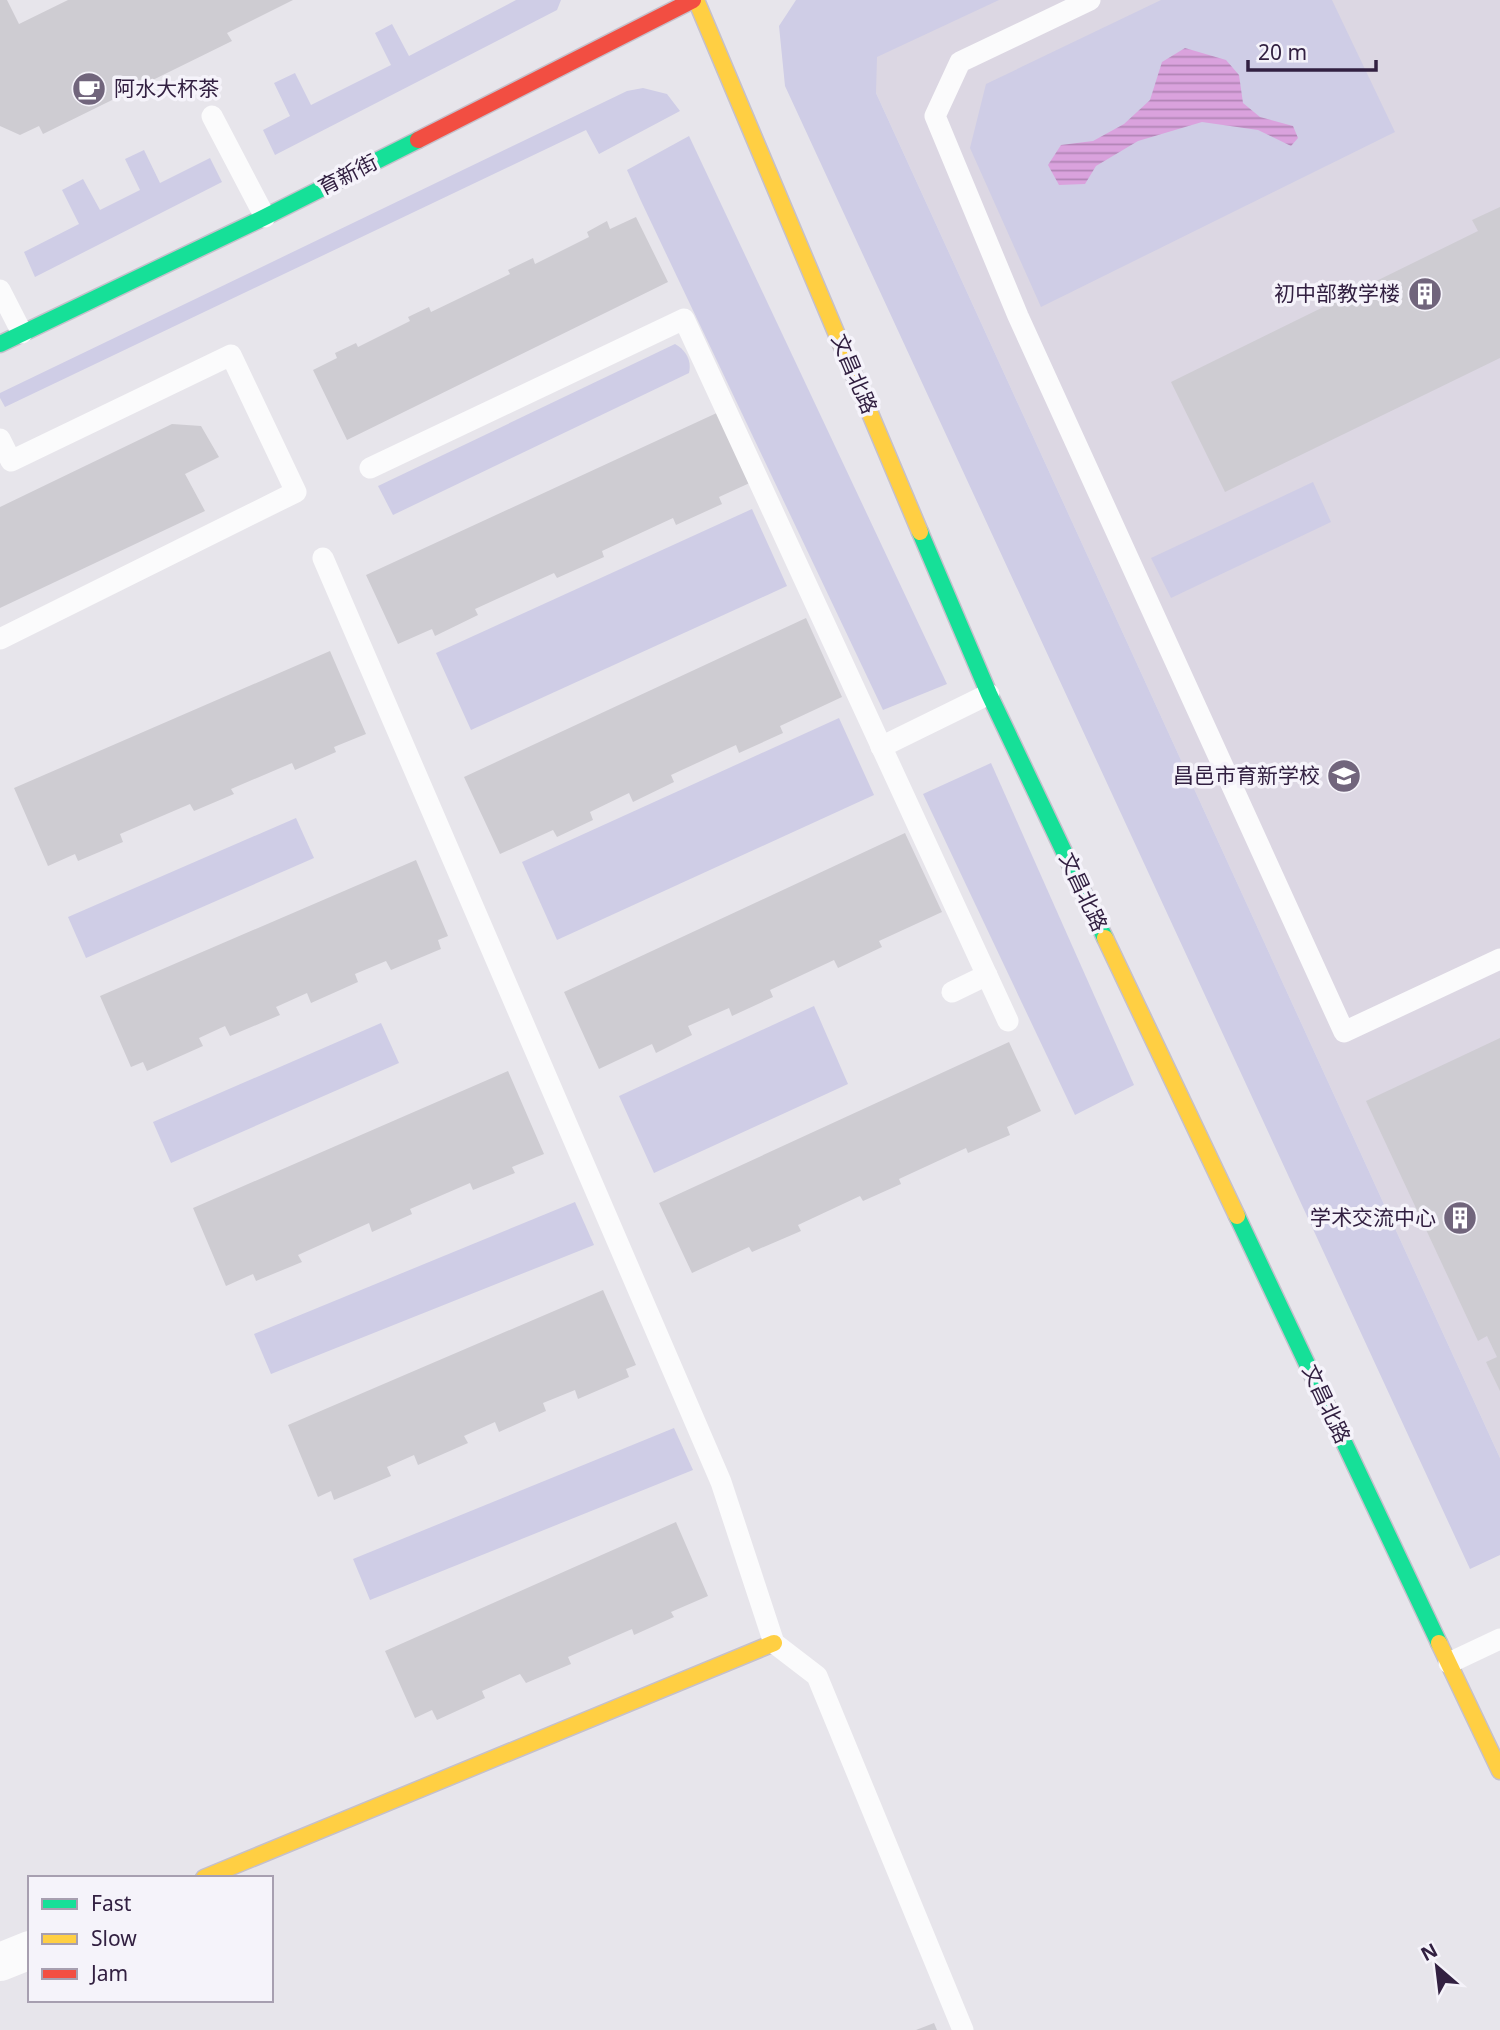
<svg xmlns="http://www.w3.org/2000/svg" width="1500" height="2030" viewBox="0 0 1500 2030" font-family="'Noto Sans','Noto Sans SC',sans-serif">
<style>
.built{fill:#dcd7e3}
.green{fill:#cfcde6}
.water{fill:url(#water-rules)}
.building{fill:#ceccd2}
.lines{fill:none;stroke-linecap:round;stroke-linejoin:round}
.fast-casing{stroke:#c5c0cb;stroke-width:19}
.slow-casing{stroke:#c5c0cb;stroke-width:19}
.jam-casing{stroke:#c5c0cb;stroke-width:19}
.lane{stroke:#fbfbfc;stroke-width:21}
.street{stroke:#fbfbfc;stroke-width:38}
.fast{stroke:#16e098;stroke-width:16}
.slow{stroke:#ffcf43;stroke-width:16}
.jam{stroke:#f24e42;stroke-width:16}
.labels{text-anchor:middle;stroke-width:7;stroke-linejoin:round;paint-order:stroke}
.poi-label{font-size:21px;fill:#322041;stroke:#f5f3fa;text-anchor:end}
.street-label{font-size:21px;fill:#322041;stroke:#f5f3fa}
</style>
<defs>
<pattern id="water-rules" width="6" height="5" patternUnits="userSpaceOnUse" patternTransform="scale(1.75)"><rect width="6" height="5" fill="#daa2dd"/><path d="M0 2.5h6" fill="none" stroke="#b184b5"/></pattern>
</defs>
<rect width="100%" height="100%" fill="#e7e5eb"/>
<!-- built -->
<polygon class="built" points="940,0 1500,0 1500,1458 876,93 876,57"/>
<!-- green -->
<g class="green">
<polygon points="516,0 561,0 557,10 275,155 263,130 290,116 274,83 295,73 311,105 391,65 375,33 392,24 409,56"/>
<polygon points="796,0 999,0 877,57 876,93 1500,1458 1500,1555 1470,1569 785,86 779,26"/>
<polygon points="1161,0 1332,0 1395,132 1041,307 970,148 986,84"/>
<polygon points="643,88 667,94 680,111 599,154 586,130 5,407 0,398 0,393 627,91"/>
<polygon points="689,136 947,684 883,710 641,201 627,170"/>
<polygon points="144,150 160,183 210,158 222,182 35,277 24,252 79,224 62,190 83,179 100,210 140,190 125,159"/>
<path d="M675 344C686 350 692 361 689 373L393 515 378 486Z"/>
<polygon points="1313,482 1331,522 1171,598 1151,558"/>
<polygon points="752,509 787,586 471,730 436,653"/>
<polygon points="839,718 874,795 557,940 522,862"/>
<polygon points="991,763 1134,1085 1075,1115 923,794"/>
<polygon points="296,818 314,858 86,958 68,917"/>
<polygon points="814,1006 848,1084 654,1173 619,1096"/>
<polygon points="381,1023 399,1063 171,1163 153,1122"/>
<polygon points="575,1202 594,1245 271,1374 254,1334"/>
<polygon points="674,1428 693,1470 370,1600 353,1559"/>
</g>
<!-- water -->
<polygon class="water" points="1185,48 1226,60 1239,75 1243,103 1260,117 1293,126 1298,138 1291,146 1258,130 1202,122 1138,141 1096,166 1085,184 1059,185 1048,165 1061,145 1093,141 1124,124 1150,100 1162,62"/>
<!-- building -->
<g class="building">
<polygon points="0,0 7,0 19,24 68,0 293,0 227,33 232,41 43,134 39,126 20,135 0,126"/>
<polygon points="1500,207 1500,358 1225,492 1171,382 1478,231 1472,220"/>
<polygon points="636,217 668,282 347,440 313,370 337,358 335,353 356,343 358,347 410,321 408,317 429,307 431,312 510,274 508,270 533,258 535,264 589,237 587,232 607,221 610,229"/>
<polygon points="721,411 754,481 719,497 722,504 676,525 673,518 602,551 604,557 557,578 554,573 475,609 478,615 435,636 432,629 398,644 366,575"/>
<polygon points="172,424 201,426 219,457 185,474 205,511 0,608 0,507"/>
<polygon points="806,618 842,697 780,726 783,733 739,753 736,745 671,775 674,782 633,802 629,793 590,812 593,820 557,837 553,830 500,854 464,777"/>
<polygon points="330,651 366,734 334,747 336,752 295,770 292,763 231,789 234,794 194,811 190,804 120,834 123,842 78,861 75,854 48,866 14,788"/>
<polygon points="905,833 942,912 879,941 882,947 838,968 834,960 770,990 773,997 732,1016 729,1008 688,1026 692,1035 656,1053 652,1044 599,1069 564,992"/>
<polygon points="416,860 448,936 438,940 441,949 391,970 386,961 355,974 358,982 311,1003 307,993 276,1007 280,1015 230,1036 225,1026 199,1038 203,1046 147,1071 143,1062 131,1067 100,996"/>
<polygon points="1500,1038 1500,1391 1486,1362 1497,1357 1487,1336 1478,1341 1366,1101"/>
<polygon points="1009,1042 1041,1111 1007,1127 1010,1135 968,1153 966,1148 899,1179 901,1184 863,1201 860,1196 798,1225 801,1231 752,1252 749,1247 692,1273 659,1203"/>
<polygon points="508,1071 544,1154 512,1167 515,1173 473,1190 470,1183 410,1209 412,1214 372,1232 369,1223 298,1255 302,1262 256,1281 253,1274 226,1286 193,1208"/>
<polygon points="603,1290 636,1365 626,1369 629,1377 578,1399 575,1390 543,1403 546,1411 499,1432 495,1422 464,1436 468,1443 418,1465 414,1455 387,1467 391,1476 334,1500 331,1491 318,1497 288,1425"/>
<polygon points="676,1522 708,1596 671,1612 674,1617 634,1635 632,1629 568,1657 571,1664 526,1683 520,1674 482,1691 485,1698 437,1720 432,1710 415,1718 385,1651"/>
<polygon points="934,2023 937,2030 916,2030"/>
</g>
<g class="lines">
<!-- fast casing -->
<g class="fast-casing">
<g id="fast">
<polyline points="0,344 265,217 418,140"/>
<polyline points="920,532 989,694 1105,938"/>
<polyline points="1237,1216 1439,1643"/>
</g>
</g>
<!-- slow casing -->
<g class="slow-casing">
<g id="slow">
<polyline points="696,0 920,532"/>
<polyline points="1105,938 1237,1216"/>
<polyline points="1439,1643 1500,1771"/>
<polyline points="204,1878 774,1643"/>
</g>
</g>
<!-- jam casing -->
<g class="jam-casing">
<polyline id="jam" points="418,140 693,0"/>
</g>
<!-- lane -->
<g class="lane">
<polyline points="1090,0 960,62 935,116 1018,316 1344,1032 1500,959"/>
<polyline points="212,116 265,217"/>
<polyline points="0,290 22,333"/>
<polyline points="0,439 11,461 231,355 296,492 0,639"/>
<polyline points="370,468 684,319 1008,1021"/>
<polyline points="323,558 721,1482 774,1643 817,1676 963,2030"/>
<polyline points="881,747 989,694"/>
<polyline points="952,992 987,975"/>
<polyline points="1449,1663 1500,1639"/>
</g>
<!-- street -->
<polyline class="street" points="0,1962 30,1950"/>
<!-- fast -->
<use href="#fast" class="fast"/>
<!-- slow -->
<use href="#slow" class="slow"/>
<!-- jam -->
<use href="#jam" class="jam"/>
</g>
<!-- icons -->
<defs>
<g id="cafe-disc" transform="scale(1.75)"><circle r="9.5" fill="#71657c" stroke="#f5f3fa"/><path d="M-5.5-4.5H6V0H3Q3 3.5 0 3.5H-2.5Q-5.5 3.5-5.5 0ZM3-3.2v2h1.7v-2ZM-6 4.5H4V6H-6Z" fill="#fff"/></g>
<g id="building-disc" transform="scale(1.75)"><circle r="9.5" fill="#71657c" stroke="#f5f3fa"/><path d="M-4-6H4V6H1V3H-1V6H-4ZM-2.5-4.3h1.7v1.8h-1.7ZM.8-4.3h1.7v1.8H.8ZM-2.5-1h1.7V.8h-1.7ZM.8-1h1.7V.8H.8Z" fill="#fff"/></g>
<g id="school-disc" transform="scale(1.75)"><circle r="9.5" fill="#71657c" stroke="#f5f3fa"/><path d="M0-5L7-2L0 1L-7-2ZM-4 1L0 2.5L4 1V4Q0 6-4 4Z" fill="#fff"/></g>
</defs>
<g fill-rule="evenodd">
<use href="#cafe-disc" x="89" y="89"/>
<use href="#building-disc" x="1425" y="294"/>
<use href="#school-disc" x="1344" y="776"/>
<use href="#building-disc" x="1460" y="1218"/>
</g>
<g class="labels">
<!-- poi labels -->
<g class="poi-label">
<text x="114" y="96" text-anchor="start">阿水大杯茶</text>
<text x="1400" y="301">初中部教学楼</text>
<text x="1320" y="783">昌邑市育新学校</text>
<text x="1436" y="1225">学术交流中心</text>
</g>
<!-- street labels -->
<g class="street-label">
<text transform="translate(348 175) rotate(-27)" y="7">育新街</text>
<text transform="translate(854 374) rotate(67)" y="7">文昌北路</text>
<text transform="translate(1083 892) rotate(65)" y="7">文昌北路</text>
<text transform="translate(1326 1404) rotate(65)" y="7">文昌北路</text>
</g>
</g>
<!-- legend -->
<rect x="28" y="1876" width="245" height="126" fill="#f5f3fa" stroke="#a79fb0" stroke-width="2"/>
<rect x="42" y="1899" width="35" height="10" fill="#16e098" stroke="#a79fb0" stroke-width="2"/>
<text x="91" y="1911" font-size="21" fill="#322041">Fast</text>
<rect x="42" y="1934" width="35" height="10" fill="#ffcf43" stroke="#a79fb0" stroke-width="2"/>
<text x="91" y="1946" font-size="21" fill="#322041">Slow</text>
<rect x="42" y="1969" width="35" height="10" fill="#f24e42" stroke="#a79fb0" stroke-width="2"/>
<text x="91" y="1981" font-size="21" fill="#322041">Jam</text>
<!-- north arrow -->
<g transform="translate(1437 1967) rotate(332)" stroke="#f5f3fa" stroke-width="5" paint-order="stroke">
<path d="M0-5L12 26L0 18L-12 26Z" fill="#322041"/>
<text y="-10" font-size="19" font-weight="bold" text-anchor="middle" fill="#322041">N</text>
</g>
<!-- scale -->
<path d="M1248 60v10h128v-10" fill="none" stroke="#322041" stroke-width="3.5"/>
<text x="1258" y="60" font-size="21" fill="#322041" stroke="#f5f3fa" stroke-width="5" paint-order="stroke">20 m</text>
</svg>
